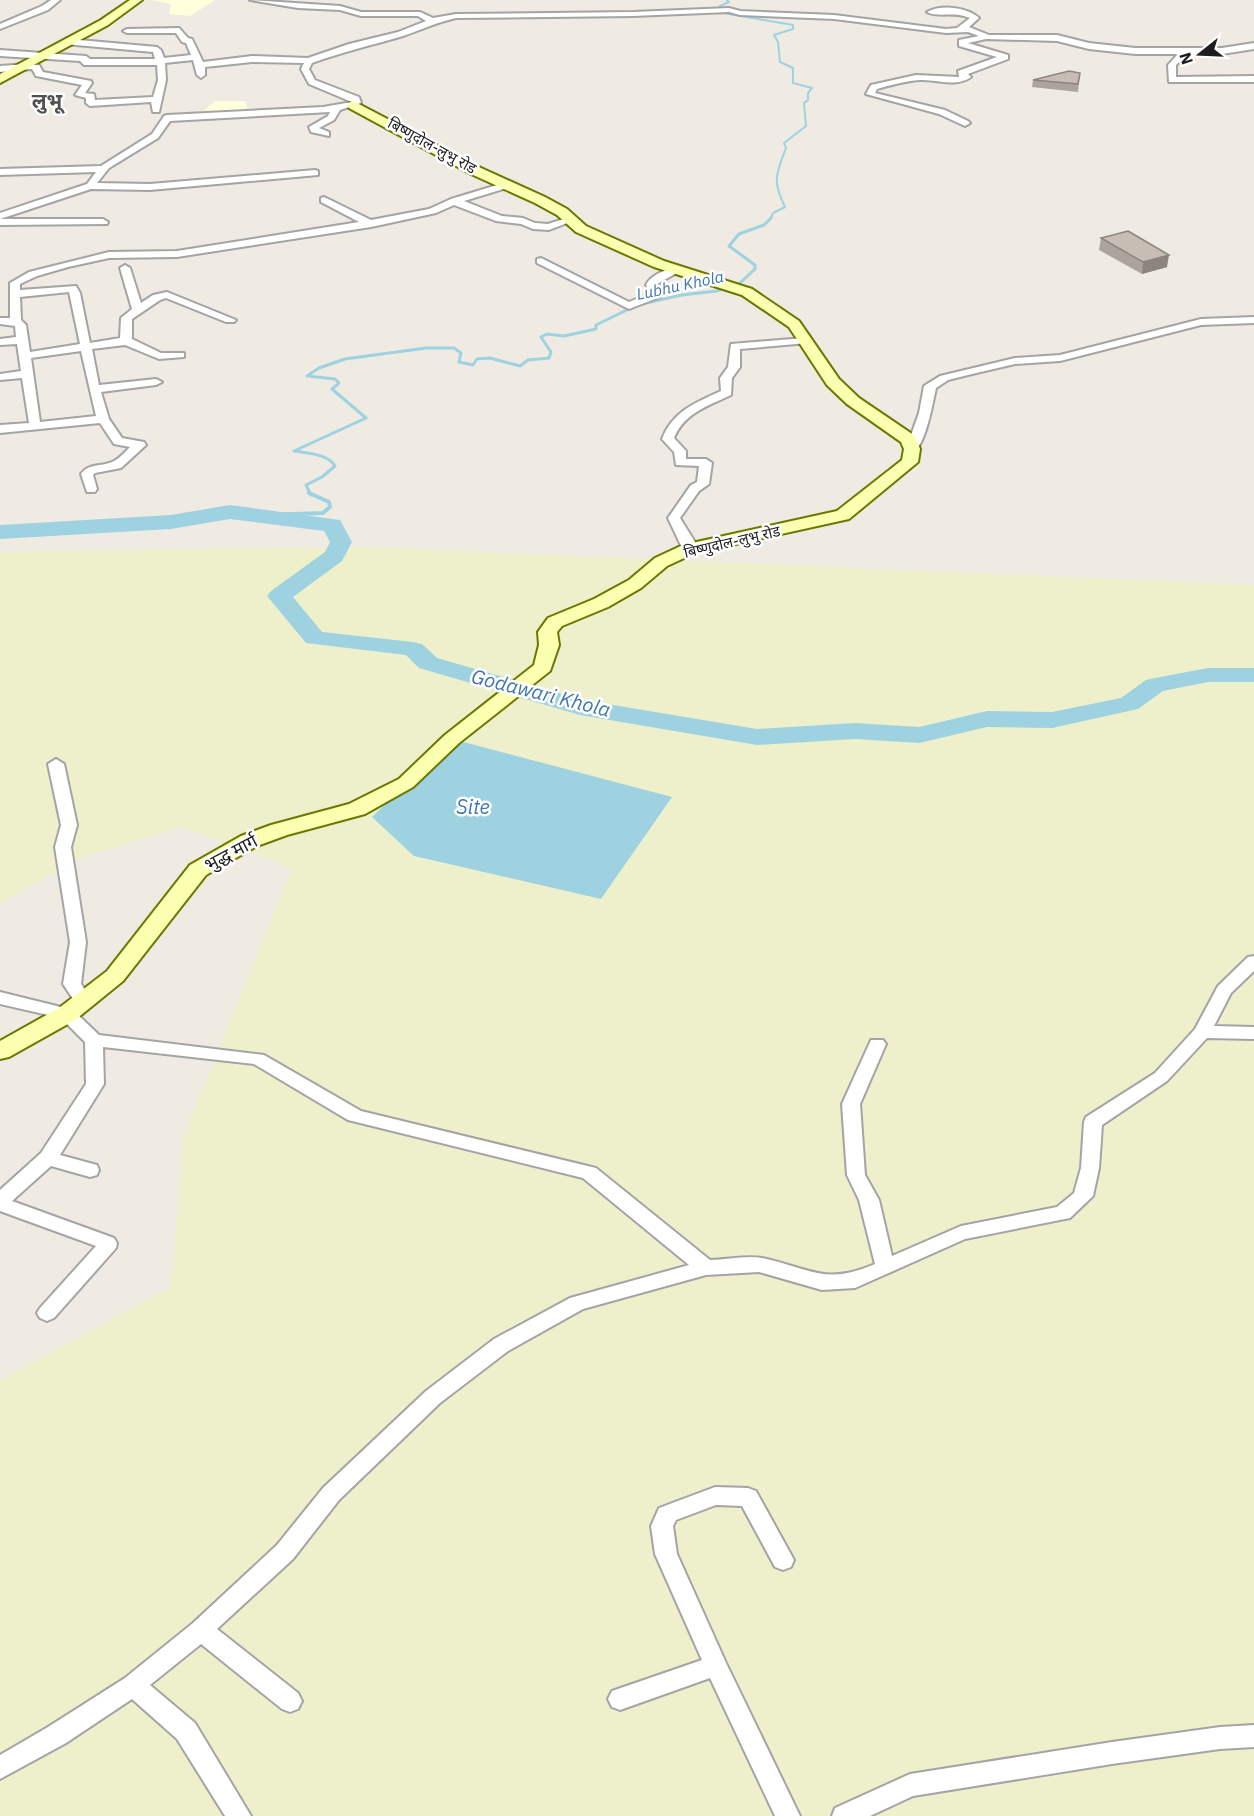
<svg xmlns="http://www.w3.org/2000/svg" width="1254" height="1816" viewBox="0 0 1254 1816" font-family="'IBM Plex Sans','Noto Sans Devanagari',sans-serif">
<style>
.education{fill:#ffffdb}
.farmland{fill:#edf0cb}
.water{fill:#9ed2e1}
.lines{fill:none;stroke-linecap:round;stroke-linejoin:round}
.stream-far2{stroke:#9ed2e1;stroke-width:2}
.stream-far1{stroke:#9ed2e1;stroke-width:3}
.stream{stroke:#9ed2e1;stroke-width:4}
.river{fill:#9ed2e1;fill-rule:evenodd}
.street-casing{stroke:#a4a4a4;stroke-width:4}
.secondary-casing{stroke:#6b7800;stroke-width:4}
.street{fill:#fff;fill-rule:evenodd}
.secondary{fill:#fbffb0;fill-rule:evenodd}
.wall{fill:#aba39c}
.shaded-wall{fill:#8b847f}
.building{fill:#c7bdb5;stroke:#8b847f;stroke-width:1.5}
.labels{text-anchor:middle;stroke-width:5;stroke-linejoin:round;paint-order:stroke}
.far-street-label{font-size:15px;fill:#1d1d1d;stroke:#fff}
.far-water-label{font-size:16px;font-style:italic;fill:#3f76ad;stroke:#fff}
.street-label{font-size:18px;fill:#1d1d1d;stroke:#fff}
.far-district-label{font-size:20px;font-weight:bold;fill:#505050;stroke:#fff}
.water-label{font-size:20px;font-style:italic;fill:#3f76ad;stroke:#fff}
</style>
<rect width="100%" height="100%" fill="#efebe2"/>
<!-- education -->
<g class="education">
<polygon points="152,0 215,0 190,16 169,14 171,4"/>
<polygon points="215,101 245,101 248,111 198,116"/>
</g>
<!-- farmland -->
<polygon class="farmland" points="366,547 1254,585 1254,1816 0,1816 0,1380 171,1287 184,1134 292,868 182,827 76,859 0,904 0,552"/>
<!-- water -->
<polygon class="water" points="452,739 672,797 601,899 414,856 372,817"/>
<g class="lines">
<!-- stream-far2 -->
<path class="stream-far2" d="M727 0 729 2 720 6 722 11 729 14 793 25V29L774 35 778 42 780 62 793 68V83L812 88 808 93V100L804 103 806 126 784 143 786 148C776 174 772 181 785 207L773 213 770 220"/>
<!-- stream-far1 -->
<path class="stream-far1" d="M311 495 306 485 322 477 335 466C328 454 307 453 294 451L366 418 332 389 339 383 335 379 307 376 319 368 345 359 426 348H454L461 353 459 362 473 365 477 359 490 358 520 366 528 360 549 358 551 352 541 337 547 334 564 336 596 329V325L637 305 682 295 717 291 740 283 755 269V265L729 246 739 234 764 225 771 218"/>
<!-- stream -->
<polyline class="stream" points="261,515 323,513 330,507 329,502 309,493"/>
<!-- river -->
<polygon class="river" points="230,505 340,520 352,542 342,561 293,597 322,632 413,642 422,644 437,658 583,700 757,729 855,723 919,727 987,711 1052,712 1121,698 1146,680 1155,678 1208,668 1254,668 1254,682 1208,682 1163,691 1138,709 1052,728 987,727 919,743 855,739 757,745 580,715 419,668 406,655 306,643 267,596 271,591 325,552 330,542 324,531 230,519 171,529 0,539 0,525 171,515"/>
<!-- street casing -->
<g class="street-casing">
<g id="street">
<polygon points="51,0 60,0 48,10 0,29 0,24 42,6"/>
<path d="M250 0 340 6 361 12H420L433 18 456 14 633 12 729 8 740 11 834 15 946 29 957 28 970 18C953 11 938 18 927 12 941 4 967 7 979 18L969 27 989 35H1057L1089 43 1135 48H1222L1254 43V49L1222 54H1187L1176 65V77L1254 76V82H1169L1168 65 1178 54H1135L1089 49 1057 41 986 39 968 43 1008 55V59L968 74 971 77C956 88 937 79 920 80 905 81 891 85 877 89L875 93 945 110 968 121 970 123 965 126 939 114 866 94 871 85 916 75 959 77 958 71 997 57 959 46V40L979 36 968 32 946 33 834 19 740 15 729 12 633 16 456 18C437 22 421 30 403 36 373 45 342 52 312 63L309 69 315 80 359 97 361 103 340 110 334 120 319 128 329 132V136L311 132 309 127 328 116 330 112 170 121 158 138 109 168 97 183 150 184 315 170 318 171V175L150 190 91 189 0 219H103L108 222 107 224 0 225V213L87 184 96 172 0 175V169L101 166 152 134 164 116 167 115 323 107 352 102 309 84 301 69 304 63 252 62 205 67V75L201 78 197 75 193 60 165 63 166 80 159 112H153L151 102 90 106 86 103V98L75 95 82 85 36 76 32 69 0 72V66L27 64 39 65 43 72 91 81 92 83 85 93 94 94 95 100 153 97 158 80 157 65H84L80 61 0 56V50L86 56 90 59H155L153 52 65 44V40L68 39 157 47 161 50 164 58 191 55 186 43 182 42 176 33H127L123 31 127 29 179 28 188 38 192 39 203 62 252 56 308 58 349 44 398 32 426 21 418 16H361L340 10 298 8Z"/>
<path d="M507 182 512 185 510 187 464 201 502 216 523 218 535 223 548 224 570 217 575 220 549 230 533 229 521 224 496 221 454 205 436 213 371 227 177 257 109 258 68 267 37 276 20 284V290L76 286 80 293 90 343 120 338 121 318 132 309 120 268 125 265 130 268 141 303 153 295 167 292 236 320 234 322H226L166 298 160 300 132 319V339L161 353H184V357L159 359 125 345 92 349 99 385 156 379 162 382 156 385 101 392 109 419 122 438 144 442 146 445 121 468 95 473 93 475 97 489 95 492H87L81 474C89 463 100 467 112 462 118 460 125 452 130 447L114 444 100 423 0 433V425L29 423 22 378 0 380V374L21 371 17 344 0 345V339L16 337 15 326 0 324V318H10V283L29 272 109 252 177 251 359 222 321 202V198L324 197 371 220 429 209 451 199ZM69 292 80 344 30 352 26 325 21 320 20 297ZM81 351 96 416 40 422 31 358Z"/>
<path d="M541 258 629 302 651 293 646 285C650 275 674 264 682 270L657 284 662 291 660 297 629 309 537 263V259Z"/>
<path d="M1254 317V323L1201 325 1060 361 1015 364 972 374 948 380 936 388C933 402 925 448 912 453L906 449 919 413 924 386 940 376 1015 358 1060 355 1201 319Z"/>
<path d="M804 338 808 339V343L740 349V367L732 378 731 395C708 406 684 413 674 438L686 451V459H706L712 463 709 484 699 491 680 518 695 542 696 549 694 552H684L668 518 691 485 697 482 699 466 676 465 674 452 662 439C673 411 695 403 721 391L720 378 728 367 731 344Z"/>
<path d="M56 759 64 764 77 825 71 847 86 942 81 984 94 1002 91 1006C77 1010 71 995 63 984L70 942 55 847 61 825 48 764Z"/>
<path d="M1254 956V971L1231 993 1214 1026 1254 1027V1039L1207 1038 1167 1081 1102 1125 1099 1168 1093 1196 1070 1218 965 1239 855 1288 822 1290 759 1272 706 1275 583 1309 508 1351 440 1403 339 1500 293 1559 217 1629 298 1693 302 1701 298 1709 290 1712 282 1709 201 1644 150 1685 195 1723 251 1816H225L177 1739 132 1699 66 1743 0 1779V1755L48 1727 125 1678 193 1623 277 1545 323 1488 426 1391 494 1339 570 1298 689 1265 583 1178 348 1120 254 1064 103 1047 104 1084 60 1155 97 1165 99 1170 97 1175 90 1177 51 1166 12 1201 114 1238 117 1243 116 1248 54 1318 47 1321 40 1318 37 1313 40 1308 96 1246 0 1211V1190L41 1153 86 1084 85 1042 61 1018 0 1004V992L73 1010 99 1035 264 1055 361 1111 596 1168 710 1260C726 1260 746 1255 762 1258 810 1268 824 1286 875 1264L859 1200 847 1175 842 1104 871 1040H883L886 1044 860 1104 865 1175 879 1200 892 1256 961 1226 1057 1207 1074 1193 1081 1168 1084 1122 1086 1117 1155 1073 1195 1029 1218 986 1248 957Z"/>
<polygon points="715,1487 748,1488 756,1491 794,1560 791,1567 783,1570 775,1567 742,1506 716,1505 676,1520 673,1526 677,1554 726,1663 800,1816 775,1816 710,1678 620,1710 612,1707 608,1699 612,1691 702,1660 655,1554 651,1526 659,1508"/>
<polygon points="1254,1725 1254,1747 1220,1749 1112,1764 913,1796 870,1816 832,1816 835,1808 910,1774 1112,1742 1220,1727"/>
</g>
</g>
<!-- secondary casing -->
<g class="secondary-casing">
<g id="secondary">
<polygon points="130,0 142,0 108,25 0,83 0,74 101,20"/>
<polygon points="353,101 481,168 545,197 567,209 586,226 664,261 752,289 799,321 839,379 859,398 915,436 920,449 918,462 849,519 695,553 667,566 641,588 608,607 562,626 557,632 559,645 550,671 459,743 413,787 365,814 287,835 257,846 206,875 123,981 75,1020 9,1057 0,1059 0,1041 59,1008 107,971 190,865 241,836 271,825 349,804 399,779 445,735 534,665 539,645 538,632 548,618 594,599 629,580 655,558 683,545 837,511 902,460 904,449 901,442 847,404 827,385 789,327 742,295 654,267 576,232 557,215 535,203 471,174 349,108 347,105"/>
</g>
</g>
<!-- street -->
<use href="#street" class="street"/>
<!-- secondary -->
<use href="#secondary" class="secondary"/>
</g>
<!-- wall -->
<g class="wall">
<polygon points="1080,73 1078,92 1032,87 1033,80"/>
<polygon points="1101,238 1167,267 1142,274 1099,250"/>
</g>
<!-- shaded-wall -->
<polygon class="shaded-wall" points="1169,255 1167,267 1142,274 1143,262"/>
<!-- building -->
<g class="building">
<polygon points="1069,71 1080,73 1078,84 1033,80"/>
<polygon points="1128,231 1169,255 1143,262 1101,238"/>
</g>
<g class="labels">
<!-- far-street labels -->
<g class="far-street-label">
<text transform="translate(432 146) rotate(29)" y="5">बिष्णुदोल-लुभु रोड</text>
<text transform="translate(732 542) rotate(-13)" y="5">बिष्णुदोल-लुभु रोड</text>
</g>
<!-- far-water labels -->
<g class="far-water-label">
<text transform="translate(680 285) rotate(-12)" y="6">Lubhu Khola</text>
</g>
<!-- street labels -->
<g class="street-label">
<text transform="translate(231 853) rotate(-28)" y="6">भुद्ध मार्ग</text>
</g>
<!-- far-district labels -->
<g class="far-district-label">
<text x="47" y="108">लुभू</text>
</g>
<!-- water labels -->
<g class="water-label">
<text transform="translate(541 693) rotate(14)" y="7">Godawari Khola</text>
<text x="473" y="814">Site</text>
</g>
</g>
<!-- north arrow -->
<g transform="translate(1200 54) rotate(252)" stroke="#ffffff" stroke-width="4.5" paint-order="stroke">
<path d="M0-4.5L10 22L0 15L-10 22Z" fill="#1d1d1d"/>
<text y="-9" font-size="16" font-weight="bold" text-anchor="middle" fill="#1d1d1d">N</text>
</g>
</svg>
